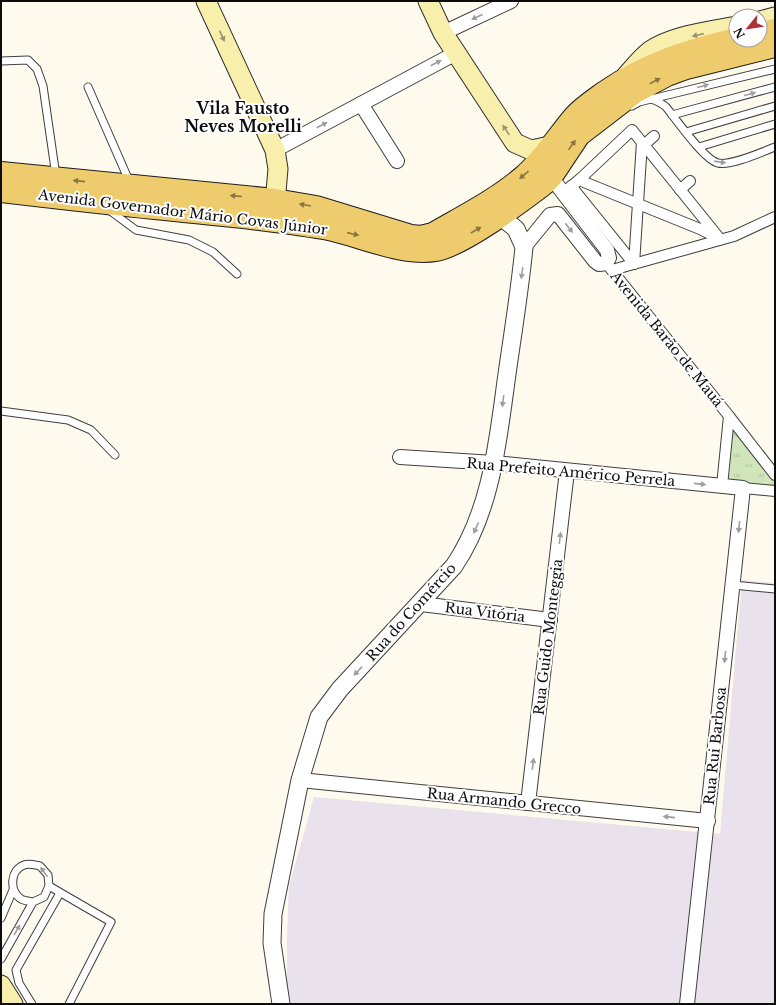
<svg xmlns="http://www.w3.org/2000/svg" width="776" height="1005" viewBox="0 0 776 1005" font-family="'Libre Baskerville',serif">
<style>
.industrial{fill:#e9e1eb}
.grass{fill:url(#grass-tufts)}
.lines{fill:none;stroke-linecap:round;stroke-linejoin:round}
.service-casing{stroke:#3f3f3f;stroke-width:9}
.pedestrian-casing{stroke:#3f3f3f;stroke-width:12}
.minor-casing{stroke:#3f3f3f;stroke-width:16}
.tertiary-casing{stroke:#3f3f3f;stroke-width:19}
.secondary-casing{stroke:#2e2e2e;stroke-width:21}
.primary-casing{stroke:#1d1d1d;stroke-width:24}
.service{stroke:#fff;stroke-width:7}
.pedestrian{stroke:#fff;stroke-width:10}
.minor{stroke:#fff;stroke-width:14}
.tertiary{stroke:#fff;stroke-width:17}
.secondary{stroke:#f9efad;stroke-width:19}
.primary{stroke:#eecc6d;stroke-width:22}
.oneway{fill:#9e9e9e}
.oneway2{fill:#9a946d}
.oneway3{fill:#887641}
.labels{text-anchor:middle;stroke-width:4;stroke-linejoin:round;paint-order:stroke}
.street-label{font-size:14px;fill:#0c0c0c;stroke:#fff}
.quarter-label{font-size:16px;font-weight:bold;fill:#0c0c0c;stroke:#fff}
</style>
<defs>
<pattern id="grass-tufts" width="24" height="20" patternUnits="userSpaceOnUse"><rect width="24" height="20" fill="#d1e5ba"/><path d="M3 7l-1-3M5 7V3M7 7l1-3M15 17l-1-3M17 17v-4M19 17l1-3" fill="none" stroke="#b2c39f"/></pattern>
</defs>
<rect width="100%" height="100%" fill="#fefaed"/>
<!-- industrial -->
<polygon class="industrial" points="742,580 775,583 775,1004 291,1004 287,984 287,938 289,886 314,797 720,834"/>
<!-- grass -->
<polygon class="grass" points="730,422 775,481 775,489 726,484"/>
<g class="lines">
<!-- service casing -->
<g class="service-casing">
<g id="service">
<polyline points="1,61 28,60 37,69 43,86 56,176"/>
<polyline points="88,87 130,183"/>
<path d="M652 99C656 101 662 103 666 107 676 119 704 160 718 163 731 166 762 152 775 147"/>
<polyline points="632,106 639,102 775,69"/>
<polyline points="672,115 775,87"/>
<polyline points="686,132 775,106"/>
<polyline points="699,147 775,124"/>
<polyline points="109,210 136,230 189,240 213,252 237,274"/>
<polyline points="1,411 68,420 91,430 115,455"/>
<polyline points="733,585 775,589"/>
<polyline points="49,886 111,922 69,1004"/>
<polyline points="1,918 13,890"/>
<path d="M1 959 33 902 44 897 49 886 48 875 40 866C35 865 29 863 24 865 10 870 9 891 21 899 24 901 30 901 33 902"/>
<polyline points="32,1004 19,983 16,970 60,893"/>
</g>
</g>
<!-- pedestrian casing -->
<g class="pedestrian-casing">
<g id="pedestrian">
<polyline points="644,145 654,136"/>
<polyline points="579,180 632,130 720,239"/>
<polyline points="571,186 634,264"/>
<polyline points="680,190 690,181"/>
<polyline points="563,193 579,180 700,229 716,237"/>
<polyline points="606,263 729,416"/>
<polyline points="634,264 642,142"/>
<polyline points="612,270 734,236 775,217"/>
<polyline points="722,486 729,416 775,475"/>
<polyline points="743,488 775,491"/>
</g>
</g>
<!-- minor casing -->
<g class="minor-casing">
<g id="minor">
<polyline points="443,33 511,1"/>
<polyline points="361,104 397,161"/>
<polyline points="275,150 456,53"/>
<polyline points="524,247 550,215 558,214 595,261 599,264 606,263 609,258 607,250 551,177"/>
<polyline points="400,457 494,463 743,488 687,1004"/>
<polyline points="421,604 550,620"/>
<polyline points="300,780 708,821"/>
<polyline points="528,803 567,471"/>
</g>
</g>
<!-- tertiary casing -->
<g class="tertiary-casing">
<path id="tertiary" d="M281 1004 272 943 273 914 300 780 319 717 340 689 454 566C492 510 498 439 507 374 513 332 520 289 524 247L516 229 500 216"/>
</g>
<!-- secondary casing -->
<g class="secondary-casing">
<g id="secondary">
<polyline points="206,1 275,150 278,169 274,214"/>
<polyline points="428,1 443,33 515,143 531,150 550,146"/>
<polyline points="760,21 775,17"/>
<path d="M626 76C633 68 641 58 650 51 674 35 708 32 736 26"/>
<polyline points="1,985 13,1004"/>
</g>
</g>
<!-- primary casing -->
<g class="primary-casing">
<g id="primary">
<polyline points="760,33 775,30"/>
<path d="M1 173 275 200 316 207 411 236 421 237 433 234C464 216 496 200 523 177 543 160 557 137 574 117 583 107 594 100 605 92 647 63 687 51 736 39"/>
<path d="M1 191C52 197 103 203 155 208 211 214 267 218 323 228 358 234 401 256 436 250 465 244 520 202 544 184L551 177 579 135 635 92 667 75 686 68 775 46"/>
</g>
</g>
<!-- service -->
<use href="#service" class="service"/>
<!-- pedestrian -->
<use href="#pedestrian" class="pedestrian"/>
<!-- minor -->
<use href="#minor" class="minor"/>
<!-- tertiary -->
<use href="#tertiary" class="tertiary"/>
<!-- secondary -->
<use href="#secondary" class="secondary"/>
<!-- primary -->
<use href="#primary" class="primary"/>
</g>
<!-- one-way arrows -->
<defs><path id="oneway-solid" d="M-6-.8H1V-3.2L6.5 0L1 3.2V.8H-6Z"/></defs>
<g class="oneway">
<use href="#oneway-solid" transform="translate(477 17) rotate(155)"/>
<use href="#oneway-solid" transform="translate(436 63) rotate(-28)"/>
<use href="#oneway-solid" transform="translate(703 86) rotate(-15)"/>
<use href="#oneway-solid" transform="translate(750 94) rotate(-15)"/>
<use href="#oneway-solid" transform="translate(322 125) rotate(-28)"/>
<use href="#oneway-solid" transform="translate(720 162) rotate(8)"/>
<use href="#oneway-solid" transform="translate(569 228) rotate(52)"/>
<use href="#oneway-solid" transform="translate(522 273) rotate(98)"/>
<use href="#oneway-solid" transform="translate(503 401) rotate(98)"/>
<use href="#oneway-solid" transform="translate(700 484) rotate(6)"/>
<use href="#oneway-solid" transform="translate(739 527) rotate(96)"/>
<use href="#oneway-solid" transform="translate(476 528) rotate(114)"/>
<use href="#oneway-solid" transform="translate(560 538) rotate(-83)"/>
<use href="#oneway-solid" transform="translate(725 657) rotate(96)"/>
<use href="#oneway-solid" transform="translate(358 671) rotate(133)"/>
<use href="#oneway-solid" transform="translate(533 764) rotate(-83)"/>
<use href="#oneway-solid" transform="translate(669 817) rotate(-174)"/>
<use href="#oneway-solid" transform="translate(44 872) rotate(-126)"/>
<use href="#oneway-solid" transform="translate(17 930) rotate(-60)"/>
</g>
<g class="oneway2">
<use href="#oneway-solid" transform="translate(698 35) rotate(167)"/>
<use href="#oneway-solid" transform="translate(222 36) rotate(65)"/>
<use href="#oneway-solid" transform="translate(506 130) rotate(-123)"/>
</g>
<g class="oneway3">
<use href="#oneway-solid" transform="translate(655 81) rotate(-28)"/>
<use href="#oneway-solid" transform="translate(572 145) rotate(-54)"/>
<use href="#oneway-solid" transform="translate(524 175) rotate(139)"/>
<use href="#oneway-solid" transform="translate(79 181) rotate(-174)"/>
<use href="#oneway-solid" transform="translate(236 196) rotate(-175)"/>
<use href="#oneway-solid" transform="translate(305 205) rotate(-170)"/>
<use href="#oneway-solid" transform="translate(476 230) rotate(-30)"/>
<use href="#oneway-solid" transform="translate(353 234) rotate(13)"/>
</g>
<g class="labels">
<!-- street labels -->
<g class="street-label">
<text transform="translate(183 212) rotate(7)" y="5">Avenida Governador Mário Covas Júnior</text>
<text transform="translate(667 339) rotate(51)" y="5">Avenida Barão de Mauá</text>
<text transform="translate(571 472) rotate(5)" y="5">Rua Prefeito Américo Perrela</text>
<text transform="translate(411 612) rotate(-48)" y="5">Rua do Comércio</text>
<text transform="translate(485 612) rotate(7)" y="5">Rua Vitória</text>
<text transform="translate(548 637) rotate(-83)" y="5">Rua Guido Monteggia</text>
<text transform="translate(715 746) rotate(-84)" y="5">Rua Rui Barbosa</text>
<text transform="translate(504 801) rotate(6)" y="5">Rua Armando Grecco</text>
</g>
<!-- quarter labels -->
<g class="quarter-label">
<text x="243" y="114">Vila Fausto<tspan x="243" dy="18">Neves Morelli</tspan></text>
</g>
</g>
<!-- border -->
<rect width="776" height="1005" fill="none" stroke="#0c0c0c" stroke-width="4"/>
<!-- north arrow -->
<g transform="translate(748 28) rotate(240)"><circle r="19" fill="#ffffff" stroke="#9e9e9e"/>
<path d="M0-3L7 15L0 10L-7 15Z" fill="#b12f38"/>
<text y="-6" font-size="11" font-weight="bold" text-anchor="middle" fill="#0c0c0c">N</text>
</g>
</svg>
